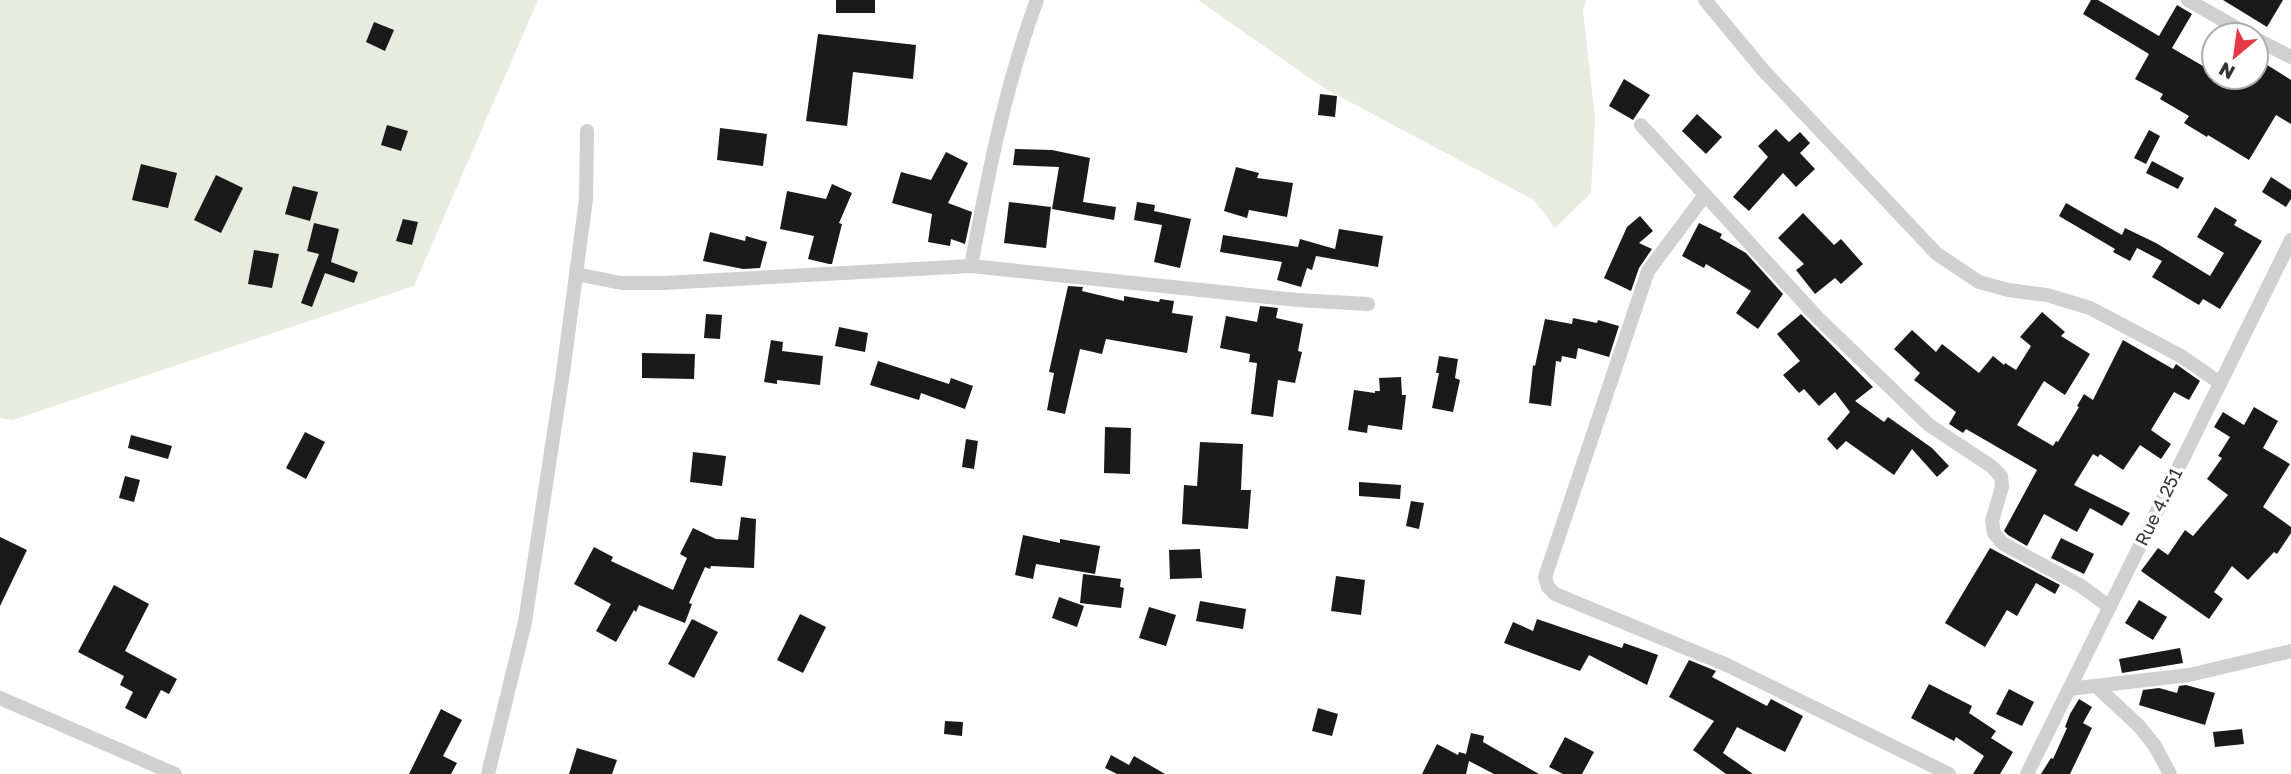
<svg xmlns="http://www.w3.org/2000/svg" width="2291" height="774" viewBox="0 0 2291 774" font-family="'Golos Text',sans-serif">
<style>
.green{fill:#e6ecdf}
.building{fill:#1a1a1a}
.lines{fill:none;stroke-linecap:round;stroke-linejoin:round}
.street{stroke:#d0d0d0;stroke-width:14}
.labels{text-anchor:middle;stroke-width:7;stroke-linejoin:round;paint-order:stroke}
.street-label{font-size:18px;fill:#333;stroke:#fff}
</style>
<rect width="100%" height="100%" fill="#fff"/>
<!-- green -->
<g class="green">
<polygon points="0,0 538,0 414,286 13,420 0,418"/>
<polygon points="1198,0 1586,0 1583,10 1595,118 1591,193 1555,228 1534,200 1324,88"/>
</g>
<!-- building -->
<g class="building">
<rect x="836" y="0" width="39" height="13"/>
<polygon points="2091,0 2098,0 2159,36 2177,5 2192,14 2172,48 2203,66 2214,47 2214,77 2256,77 2256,58 2291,80 2291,124 2276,115 2249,160 2208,135 2207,137 2184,123 2189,116 2160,99 2163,94 2135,79 2149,54 2083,14"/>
<polygon points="2223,0 2283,0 2267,27"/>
<polygon points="374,22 394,30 385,51 366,42"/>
<polygon points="818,34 916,45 913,79 853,72 847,126 806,121"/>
<polygon points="1624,79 1650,95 1633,120 1609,106"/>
<polygon points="1320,94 1337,96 1335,117 1318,115"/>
<polygon points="1697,114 1722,137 1706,154 1682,131"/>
<polygon points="387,125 408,131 401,151 381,145"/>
<polygon points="720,128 767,134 763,166 717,160"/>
<polygon points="1776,129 1789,142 1800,132 1810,143 1800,153 1815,169 1796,187 1783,173 1749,211 1733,197 1768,157 1758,146"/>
<polygon points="2149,130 2160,136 2146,164 2134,158"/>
<polygon points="1015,149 1052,150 1090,158 1083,202 1116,207 1114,220 1052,209 1059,167 1013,165"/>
<polygon points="946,152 968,163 948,203 972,212 965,244 951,239 950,246 928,242 932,214 892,203 901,172 931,180"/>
<polygon points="2152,161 2184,178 2178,189 2146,173"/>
<polygon points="141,164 177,173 168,208 132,200"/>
<polygon points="1236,167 1259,173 1257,178 1293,183 1287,217 1249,210 1247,218 1224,211"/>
<polygon points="216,175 243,188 221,233 194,220"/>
<polygon points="2271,177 2291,190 2291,199 2286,207 2262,192"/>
<polygon points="832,184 852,193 839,223 842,224 832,264 829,264 808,259 814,236 780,229 787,191 826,199"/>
<polygon points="293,186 318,192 310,221 285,214"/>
<polygon points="1009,202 1051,207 1046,248 1004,243"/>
<polygon points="1137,202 1155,205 1154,211 1191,219 1180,268 1154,262 1162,225 1134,220"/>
<polygon points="2066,203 2122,235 2125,228 2156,243 2210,276 2224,253 2197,237 2215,207 2237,220 2234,225 2262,241 2220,309 2203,299 2199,305 2152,277 2162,261 2137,248 2130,261 2113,252 2115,249 2059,216"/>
<polygon points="1803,213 1834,245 1841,239 1863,264 1841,284 1835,278 1815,294 1796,270 1804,264 1778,238"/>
<polygon points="1640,216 1653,231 1639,243 1652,249 1639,268 1631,291 1604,278 1627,227"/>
<polygon points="403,219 418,222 412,245 396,241"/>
<polygon points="314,223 339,229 331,262 358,272 354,283 325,273 312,307 301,303 319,254 307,251"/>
<polygon points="1699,223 1722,234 1720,238 1746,253 1783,294 1758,329 1736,313 1751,291 1706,264 1704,268 1682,256"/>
<polygon points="1339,229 1383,236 1378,267 1316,256 1312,270 1307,268 1301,287 1277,280 1282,262 1220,252 1223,235 1298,247 1300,239 1335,249"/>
<polygon points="710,232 745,241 746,236 767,242 760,268 743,269 703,261"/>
<polygon points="254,250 279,254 272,288 248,284"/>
<polygon points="1068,286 1083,287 1082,291 1124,301 1124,296 1159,302 1160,299 1174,301 1172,313 1193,316 1187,353 1106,339 1102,354 1080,349 1065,414 1047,410 1054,373 1049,372"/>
<polygon points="1260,306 1278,308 1276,318 1303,324 1298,351 1302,352 1295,383 1278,380 1273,417 1251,414 1257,363 1249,362 1250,354 1220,348 1226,316 1257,322"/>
<polygon points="2042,312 2065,332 2061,336 2090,354 2065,395 2044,381 2017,425 2053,446 2056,441 2058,442 2079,407 2077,406 2084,394 2093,400 2123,340 2173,369 2176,364 2200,381 2189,400 2174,392 2151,430 2171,444 2161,459 2140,445 2123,470 2100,454 2098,457 2093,454 2074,485 2130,513 2122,526 2090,508 2077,532 2044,514 2027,546 2008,535 2004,531 2037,470 1966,429 1963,433 1949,424 1956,412 1914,380 1920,373 1894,349 1912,330 1936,352 1942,344 1979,373 1993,356 2004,365 2005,363 2016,370 2031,346 2020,337"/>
<polygon points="706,314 722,315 720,339 704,338"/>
<polygon points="1801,314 1873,387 1855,401 1884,422 1888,417 1932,448 1949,466 1937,477 1912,449 1894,475 1846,441 1837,450 1827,439 1850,412 1835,392 1819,406 1804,389 1799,393 1783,375 1800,361 1777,334"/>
<polygon points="1573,318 1597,323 1598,320 1619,326 1609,357 1578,348 1576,359 1562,356 1561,362 1556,361 1551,406 1529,403 1533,365 1535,366 1545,319 1572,324"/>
<polygon points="839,327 868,333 865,352 835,346"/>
<polygon points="771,340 783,342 782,351 823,356 820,385 777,380 777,384 764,382"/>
<polygon points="642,353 695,354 694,379 642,378"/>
<polygon points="1439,356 1458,359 1455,378 1460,380 1453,412 1432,408 1439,373 1436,373"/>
<polygon points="878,361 949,384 951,378 973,386 965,409 921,393 919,400 870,385"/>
<polygon points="1401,377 1402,395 1406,395 1402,430 1368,425 1367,433 1348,430 1354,390 1375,393 1375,391 1380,391 1379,378"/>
<polygon points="2254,407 2278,421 2263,448 2290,464 2263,507 2291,527 2291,533 2277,554 2274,552 2248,580 2232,566 2214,592 2223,599 2209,619 2141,571 2158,548 2168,555 2185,530 2193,536 2228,495 2207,479 2222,458 2218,456 2230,437 2214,427 2223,412 2244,425"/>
<polygon points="1105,427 1131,428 1130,474 1104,473"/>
<polygon points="305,432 325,442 306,479 286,468"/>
<polygon points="131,435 172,446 168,459 128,448"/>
<polygon points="966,439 978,441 974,469 962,467"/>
<polygon points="1200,442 1243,444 1241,490 1251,490 1248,529 1182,524 1184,485 1197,486"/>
<polygon points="693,452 726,456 722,486 690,482"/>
<polygon points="125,476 140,480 134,502 119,498"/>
<polygon points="1359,482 1401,485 1400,499 1359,496"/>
<polygon points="1411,501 1424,503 1419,529 1406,526"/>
<polygon points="741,517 756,519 754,568 711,566 710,569 705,567 689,603 692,604 685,623 639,605 636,612 634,610 616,642 596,631 611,604 574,584 594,547 613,557 611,561 673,590 687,558 680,554 693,528 716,539 738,540"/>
<polygon points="1023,535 1060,543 1060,539 1100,546 1095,574 1036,564 1033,579 1015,575"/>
<polygon points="0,537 27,550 0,606"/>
<polygon points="2061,538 2094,554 2084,574 2051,558"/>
<polygon points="1990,548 2060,585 2055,594 2036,583 2017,616 2007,610 1985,647 1945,623"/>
<polygon points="1200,549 1202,578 1170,579 1169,550"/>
<polygon points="1083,574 1121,579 1120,587 1124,588 1121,608 1080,603"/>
<polygon points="1336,576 1365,580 1361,615 1331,611"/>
<polygon points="114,585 149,604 125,651 177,679 169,694 161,690 146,719 125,708 133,692 120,685 124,676 78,652"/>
<polygon points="1059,597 1084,606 1077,627 1052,618"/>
<polygon points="2139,600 2167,617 2153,640 2125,623"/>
<polygon points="1200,601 1246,609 1243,629 1196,621"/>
<polygon points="1149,607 1176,615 1166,646 1139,638"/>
<polygon points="800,614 826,627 803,673 777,660"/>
<polygon points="692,619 718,632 694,678 668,664"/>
<polygon points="1537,619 1622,648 1624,643 1658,655 1647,685 1589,655 1580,671 1504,643 1513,622 1533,631"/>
<polygon points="2180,648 2183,663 2122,673 2119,659"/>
<polygon points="1689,660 1716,671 1712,677 1767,706 1771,699 1803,716 1785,752 1737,727 1723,753 1753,774 1726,774 1693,750 1714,721 1669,697"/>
<polygon points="1929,684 1972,706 1969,713 1996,731 1991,738 2013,752 2000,774 1973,774 1984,756 1956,737 1954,741 1911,718"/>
<polygon points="2186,685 2215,693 2205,725 2139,705 2143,690 2159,688 2177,693 2179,686"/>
<polygon points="2009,689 2034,702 2022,726 1996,714"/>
<polygon points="2079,699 2092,707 2083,723 2092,728 2070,774 2041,774 2051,758 2053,759 2067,728 2065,727 2070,714"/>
<polygon points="1318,708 1338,714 1332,736 1312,731"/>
<polygon points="441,709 462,720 443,756 457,763 451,774 409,774"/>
<polygon points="945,721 963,722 962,736 944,734"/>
<polygon points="2242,729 2244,744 2215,747 2213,732"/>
<polygon points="1471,733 1484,736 1483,742 1539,774 1494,774 1469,761 1466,774 1422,774 1437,744 1458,755 1459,752 1466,754"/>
<polygon points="1565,737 1594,752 1582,774 1563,774 1549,767"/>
<polygon points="577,748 617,760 612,774 569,774"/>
<polygon points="1111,755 1129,765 1134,756 1165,774 1117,774 1105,768"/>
</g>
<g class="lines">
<!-- street -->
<g class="street">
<polyline points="1705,0 1763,70 1937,254 1979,282 2008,290 2047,295 2090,308 2181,356 2220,383"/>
<polyline points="2188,0 2249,35"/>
<polyline points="2256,39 2291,57"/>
<polyline points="1641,125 1818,318 1929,425 1991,466 2001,476 2002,487 1992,521 1994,533 2002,543 2081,586 2110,607"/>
<polyline points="1705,195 1648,271 1545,577 1548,587 1555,594 1727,665 1949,774"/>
<path d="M971 266C988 175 1005 86 1037 0"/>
<polyline points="576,274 621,283 664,283 971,266 1297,300 1368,304"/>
<polyline points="2096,686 2138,725 2155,746 2170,774"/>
<polyline points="2069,689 2189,675 2291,651"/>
<polyline points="0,698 175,774"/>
<polyline points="488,774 525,622 563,373 586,199 587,131"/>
<polyline points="2027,774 2291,240"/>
</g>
</g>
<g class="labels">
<!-- street labels -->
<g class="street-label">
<text transform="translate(2159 507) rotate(-64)" y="6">Rue 4.251</text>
</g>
</g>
<!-- north arrow -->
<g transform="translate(2235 56) rotate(209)"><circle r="33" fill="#ffffff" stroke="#adadad" stroke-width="2"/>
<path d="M0-5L12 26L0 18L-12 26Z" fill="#e63946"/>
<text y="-10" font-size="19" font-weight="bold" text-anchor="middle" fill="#333333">N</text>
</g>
</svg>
